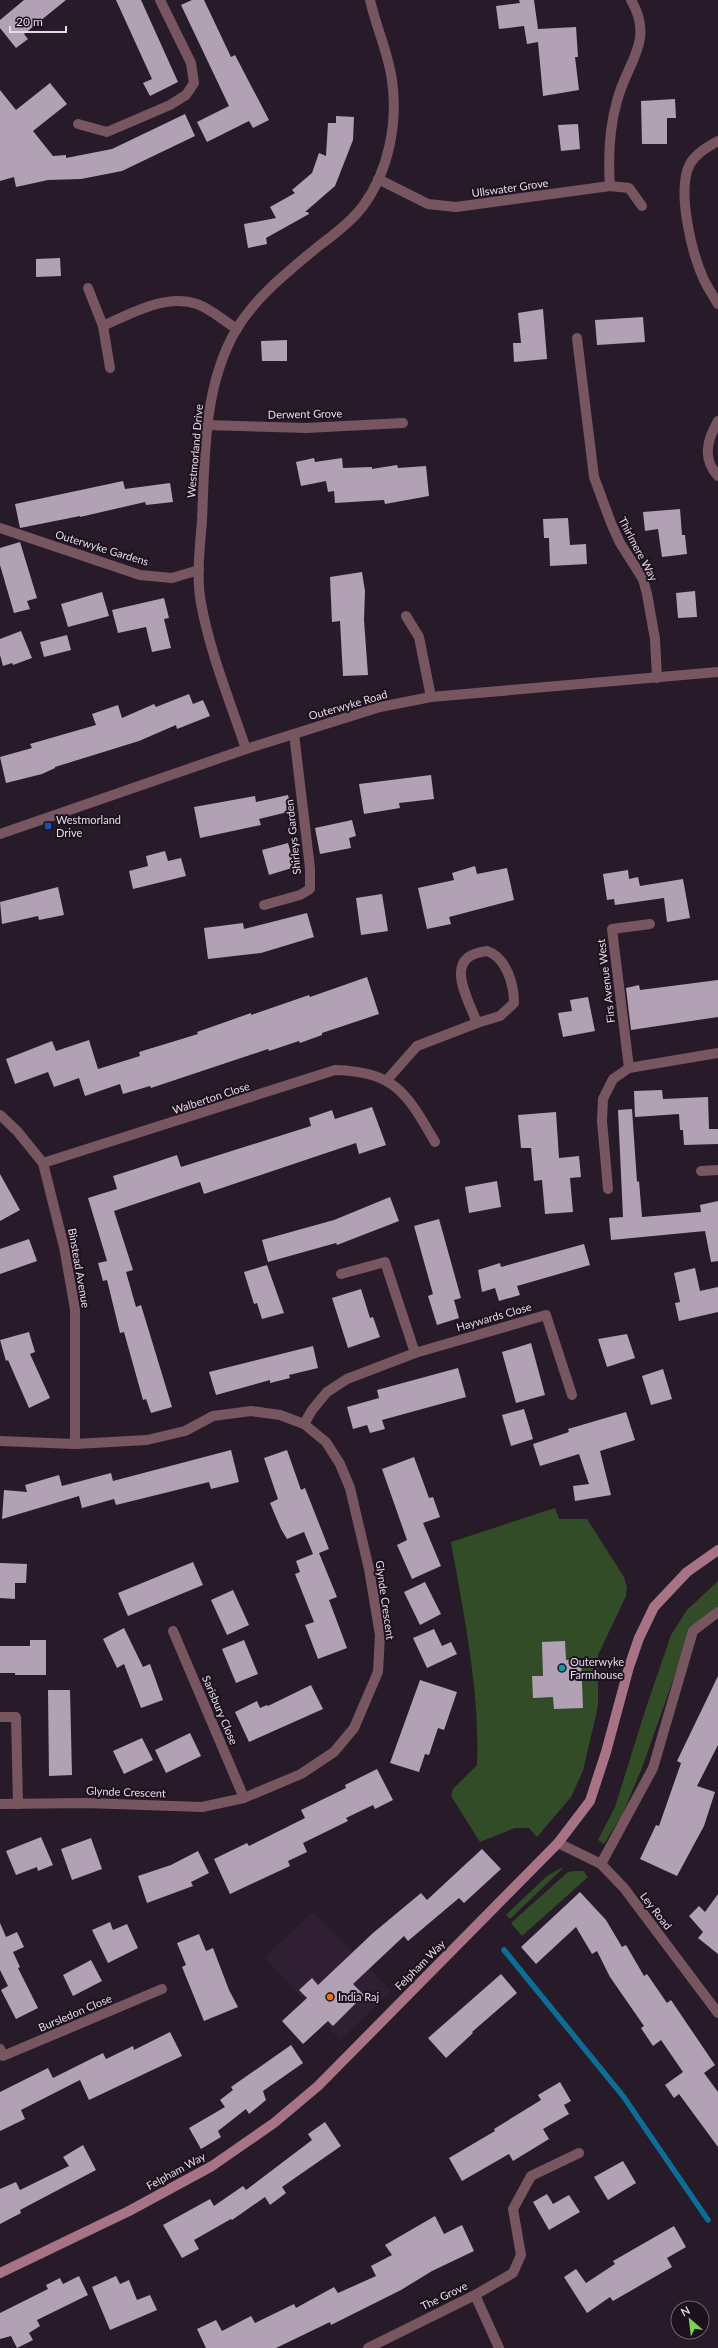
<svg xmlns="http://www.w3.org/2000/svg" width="718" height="2348" viewBox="0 0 718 2348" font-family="Lato,sans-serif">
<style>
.built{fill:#301f33}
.green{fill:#314c27}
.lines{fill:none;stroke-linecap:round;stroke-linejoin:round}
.stream{stroke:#0e6d97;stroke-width:5.5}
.building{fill:#b2a1b4}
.minor{stroke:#775660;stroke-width:10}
.secondary{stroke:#a87485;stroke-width:10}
.transit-dot{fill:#1a4fb4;stroke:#1e111f;stroke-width:1.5}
.culture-dot{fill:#0f9aa8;stroke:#1e111f;stroke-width:1.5}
.food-dot{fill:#e8710a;stroke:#1e111f;stroke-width:1.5}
.labels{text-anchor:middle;stroke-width:4;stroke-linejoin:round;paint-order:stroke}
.street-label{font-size:11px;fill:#e4dce5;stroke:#1e111f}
.poi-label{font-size:11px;fill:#e4dce5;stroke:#1e111f;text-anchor:start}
</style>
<rect width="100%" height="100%" fill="#271b29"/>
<!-- built -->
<polygon class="built" points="313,1912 391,1991 340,2040 265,1957"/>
<!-- green -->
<g class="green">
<path d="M555 1508 559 1519H587L624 1577 627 1588 626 1596 598 1655V1706L583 1771 571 1797 537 1837 529 1828H515L480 1842 451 1796 453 1789 477 1765C480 1690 464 1616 451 1542Z"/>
<polygon points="718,1581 718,1608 691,1629 642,1768 623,1813 604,1844 598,1840 615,1807 645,1711 671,1635 687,1610"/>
<polygon points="561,1868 563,1868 510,1919 506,1915 547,1876"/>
<polygon points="576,1871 583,1871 588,1877 522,1936 511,1923 568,1872"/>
</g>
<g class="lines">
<!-- stream -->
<polyline class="stream" points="504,1950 623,2096 708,2220"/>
</g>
<!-- building -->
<g class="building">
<polygon points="24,0 66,0 24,34 28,39 16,48 0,28 0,20"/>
<polygon points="116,0 141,0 178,82 150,96 143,83 152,79"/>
<polygon points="192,0 204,0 231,57 235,55 269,120 253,128 249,121 207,142 197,122 229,106 181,5"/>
<polygon points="519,0 534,0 538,29 576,27 578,57 575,57 579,90 543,96 538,42 527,44 524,26 499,29 496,6 520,3"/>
<polygon points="50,83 67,104 33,131 53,156 66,155 66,158 112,149 185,114 195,136 122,171 81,179 48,180 16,187 14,177 0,181 0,90 16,110"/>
<polygon points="675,99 676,118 667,118 667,144 642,144 641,101"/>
<polygon points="336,116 354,117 353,140 335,186 305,212 308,212 309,214 266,238 267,244 248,248 244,224 276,218 270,207 295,193 292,190 312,173 319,153 326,156 328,123 336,123"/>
<polygon points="578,124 580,149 561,151 558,125"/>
<polygon points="60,258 61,276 36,277 36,259"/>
<polygon points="543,309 547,359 514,362 513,343 521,343 518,313"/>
<polygon points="643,317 645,342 597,345 595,320"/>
<polygon points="287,340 287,361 262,361 261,341"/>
<polygon points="314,458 315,462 342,458 343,468 372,467 372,469 397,465 398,468 426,466 429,496 385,504 384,500 335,503 334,491 328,492 326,481 301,486 296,462"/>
<polygon points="123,481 125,489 170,483 173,502 146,505 145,502 80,517 80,516 20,528 15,504"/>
<polygon points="680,509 682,535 685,535 687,554 662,557 658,529 645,531 643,512"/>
<polygon points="568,518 570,545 586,544 587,564 550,566 549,538 544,538 543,519"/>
<polygon points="20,542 37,598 27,601 30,609 14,613 0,565 0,548"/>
<polygon points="362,572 365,591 364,620 368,675 343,676 340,621 332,622 330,577"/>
<polygon points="695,591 697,617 678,618 676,593"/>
<polygon points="102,592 109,616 68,627 61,604"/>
<polygon points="164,598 169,618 164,619 171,648 152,652 146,627 118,633 112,610"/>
<polygon points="21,631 32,658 13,665 12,663 3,666 0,655 0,639"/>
<polygon points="67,635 71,650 44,657 40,642"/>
<polygon points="189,694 193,704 203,700 210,716 177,729 176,725 139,741 55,767 55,768 42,774 6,783 0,757 32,748 30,744 96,725 92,714 118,705 122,718 154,704 156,707"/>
<polygon points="431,775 434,799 399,803 400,808 364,814 359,784"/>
<polygon points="288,795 292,811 259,819 261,825 200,838 194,807 255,796 256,802"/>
<polygon points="352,820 356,836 349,838 351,848 320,854 315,828"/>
<polygon points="288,843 295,867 269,875 262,850"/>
<polygon points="165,851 168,861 181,858 186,876 133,889 129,871 148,866 146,856"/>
<polygon points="475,866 477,874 507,868 514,900 449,917 451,924 427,929 418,888 454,880 452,873"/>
<polygon points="628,870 629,879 638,877 640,886 683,879 690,918 667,922 664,898 615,905 614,899 607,900 603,874"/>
<polygon points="58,887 64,915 39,920 38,916 2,924 0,902"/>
<polygon points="382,894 388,931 361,935 356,898"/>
<polygon points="307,913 314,937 261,953 208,959 204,928 243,923 244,929"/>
<polygon points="367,977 379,1014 322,1033 322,1035 300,1043 299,1041 269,1051 268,1049 151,1088 150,1086 123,1094 120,1084 85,1096 79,1078 54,1087 48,1072 15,1084 6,1059 52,1041 56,1051 89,1040 98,1069 140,1056 139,1052 198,1034 197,1032 251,1013 251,1015 309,995 310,997"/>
<polygon points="718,980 718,1017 631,1030 626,988 639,985 640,990"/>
<polygon points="588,997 595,1031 563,1037 558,1013 572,1011 570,1000"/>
<polygon points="662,1090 663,1099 708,1097 709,1129 718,1129 718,1144 684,1145 683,1130 680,1130 679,1114 635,1117 634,1091"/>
<polygon points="372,1107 386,1145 359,1154 356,1143 204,1194 200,1182 114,1211 133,1270 126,1272 136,1307 141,1305 172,1407 151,1413 146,1399 143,1400 124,1332 120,1333 107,1280 103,1281 98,1263 107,1261 88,1198 117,1189 113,1176 135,1169 177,1155 181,1167 311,1126 309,1118 332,1110 335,1119"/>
<polygon points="632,1109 637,1182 639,1181 642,1217 701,1212 700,1205 718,1201 718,1261 711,1262 705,1231 611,1240 609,1218 623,1217 618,1110"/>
<polygon points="556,1112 559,1158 579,1156 581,1177 570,1178 573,1212 545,1214 542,1180 534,1181 531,1148 521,1148 518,1115"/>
<polygon points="0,1174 20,1210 0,1221"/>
<polygon points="497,1181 501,1207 469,1213 465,1187"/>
<polygon points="390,1197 399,1221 337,1245 336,1243 268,1262 262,1240 334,1220"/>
<polygon points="439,1219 461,1298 454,1300 459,1318 437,1325 428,1296 433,1294 414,1226"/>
<polygon points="29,1239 37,1261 0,1274 0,1249"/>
<polygon points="584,1244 590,1265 517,1286 520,1295 499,1301 495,1288 482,1292 478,1270 500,1263 501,1267"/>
<polygon points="267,1265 284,1313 262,1319 257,1303 254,1304 244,1272"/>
<polygon points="695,1268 700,1291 718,1287 718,1312 679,1321 675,1303 680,1302 674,1273"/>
<polygon points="361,1289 370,1318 373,1317 380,1337 348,1348 332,1298"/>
<polygon points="29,1332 35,1352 30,1354 50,1398 29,1408 8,1360 6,1361 0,1340"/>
<polygon points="627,1334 635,1358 607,1367 598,1339"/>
<polygon points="531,1343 545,1395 516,1403 502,1352"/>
<polygon points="313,1346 318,1368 289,1375 290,1378 270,1383 270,1380 216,1395 209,1372"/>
<polygon points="458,1368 466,1397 382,1420 385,1429 370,1433 367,1425 353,1429 347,1407 379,1398 377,1390"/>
<polygon points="663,1369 672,1399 651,1405 642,1376"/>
<polygon points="524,1409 533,1439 511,1446 502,1415"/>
<polygon points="626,1412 635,1440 600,1451 611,1495 575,1501 573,1486 589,1484 579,1454 540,1466 533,1444 569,1432 568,1429"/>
<polygon points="231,1450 239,1482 211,1489 209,1482 116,1505 114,1499 82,1508 79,1496 2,1519 4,1490 27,1492 25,1485 59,1475 62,1486 111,1473 113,1481"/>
<polygon points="287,1450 301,1490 305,1488 329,1549 319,1553 337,1597 329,1600 347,1648 318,1659 305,1625 314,1622 295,1574 300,1572 296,1561 313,1554 304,1532 287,1539 281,1529 270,1503 278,1499 264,1458"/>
<polygon points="414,1457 429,1498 433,1497 440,1517 423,1523 441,1566 412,1579 397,1545 407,1540 382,1469"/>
<polygon points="193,1562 203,1585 128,1616 118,1593"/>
<polygon points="0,1563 27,1564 26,1583 15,1583 15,1599 0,1598"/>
<polygon points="425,1582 441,1614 420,1625 404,1592"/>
<polygon points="233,1590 249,1625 227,1635 211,1600"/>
<polygon points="124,1628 143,1667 150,1664 163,1700 141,1708 124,1664 117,1668 103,1639"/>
<polygon points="434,1629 442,1646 451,1642 457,1654 427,1668 413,1638"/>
<polygon points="30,1640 46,1640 46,1675 15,1675 15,1673 0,1673 0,1646 30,1646"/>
<polygon points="244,1640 258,1674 236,1683 222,1649"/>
<polygon points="565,1641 566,1660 581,1659 583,1708 554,1709 553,1697 533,1698 532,1676 543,1676 542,1642"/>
<polygon points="718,1676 718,1745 697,1786 715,1792 704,1826 677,1876 640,1859 656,1825 659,1826 681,1763 677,1761"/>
<polygon points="420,1680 457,1692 444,1730 438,1728 429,1755 425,1754 419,1772 390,1763"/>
<polygon points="311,1685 323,1709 249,1742 235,1712 257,1701 260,1708 267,1705 268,1706"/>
<polygon points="48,1690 70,1690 72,1775 49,1776"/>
<polygon points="190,1733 201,1756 166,1773 155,1750"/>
<polygon points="142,1738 153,1760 124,1774 113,1751"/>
<polygon points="377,1769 393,1800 375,1809 373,1805 346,1818 348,1821 303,1843 307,1852 288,1861 290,1866 230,1894 214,1859 247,1843 249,1846 305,1818 301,1810 346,1788 345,1785"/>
<polygon points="41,1837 53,1865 38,1871 37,1867 16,1875 6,1851"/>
<polygon points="91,1838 102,1869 72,1880 61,1849"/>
<polygon points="482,1849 501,1869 464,1903 459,1898 408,1941 404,1936 353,1984 364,1995 333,2026 328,2021 303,2044 282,2021 307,1998 299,1990 312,1978 318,1985 373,1933 421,1893 427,1900"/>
<polygon points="198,1851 209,1873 191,1882 193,1886 147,1903 138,1876 171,1865"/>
<polygon points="580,1892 606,1920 622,1947 626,1945 644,1976 647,1974 667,2003 671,2000 715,2065 704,2073 718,2092 718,2147 679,2094 674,2098 665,2085 683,2072 661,2040 653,2046 641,2028 644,2026 610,1977 597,1951 592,1954 576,1927 536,1964 521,1947"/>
<polygon points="718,1894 718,1954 698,1938 703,1932 689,1916 699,1906 705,1912"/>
<polygon points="110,1922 113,1930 127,1924 138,1948 108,1963 92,1930"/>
<polygon points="0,1923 6,1937 17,1932 24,1947 13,1952 20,1967 18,1968 38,2008 16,2019 1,1990 8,1986 0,1970"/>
<polygon points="199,1934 206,1951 213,1948 229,1990 238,2007 204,2021 182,1967 186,1965 177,1943"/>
<polygon points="91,1960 102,1981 73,1996 63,1975"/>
<polygon points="501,1974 517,1993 472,2032 473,2033 446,2058 428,2038"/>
<polygon points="170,2032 182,2056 89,2100 80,2080 21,2110 25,2119 0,2131 0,2092 48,2068 53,2078 103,2053 106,2059 133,2046 134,2050"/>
<polygon points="291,2045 303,2063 263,2091 266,2100 249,2114 246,2109 218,2131 221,2137 201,2149 189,2128 225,2107 220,2100 233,2090 231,2087"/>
<polygon points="560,2082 571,2101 564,2105 569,2114 543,2129 549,2139 513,2161 509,2154 462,2181 449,2158 495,2131 494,2129 541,2100 538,2095"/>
<polygon points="325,2122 341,2146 282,2187 286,2193 270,2205 265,2197 232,2220 231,2219 194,2240 199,2249 182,2258 163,2225 210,2199 214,2206 243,2186 246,2190 312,2140 308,2134"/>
<polygon points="83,2145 96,2170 20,2210 21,2213 0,2224 0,2189 16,2182 20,2190 69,2166 63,2157"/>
<polygon points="623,2161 636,2183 608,2200 594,2177"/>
<polygon points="547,2194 553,2204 569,2195 580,2212 549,2230 533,2202"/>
<polygon points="435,2216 444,2234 462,2225 474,2251 432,2271 401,2290 331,2325 330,2322 276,2348 206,2348 197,2329 216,2320 222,2331 251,2316 255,2323 294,2304 296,2308 334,2287 338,2293 376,2276 371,2266 392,2255 385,2245"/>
<polygon points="674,2226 686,2247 667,2258 672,2267 613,2301 610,2297 587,2313 564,2277 576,2269 586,2283 615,2264 613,2261"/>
<polygon points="79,2276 88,2295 37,2320 40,2326 29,2333 33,2340 17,2348 11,2336 0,2339 0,2313 48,2289 46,2285 60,2278 63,2284"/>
<polygon points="116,2276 120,2284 129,2280 137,2300 150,2295 157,2310 110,2330 92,2287"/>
</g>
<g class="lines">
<!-- minor -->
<g class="minor">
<polyline points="78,124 107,132 170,105 186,95 194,83 191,63 160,0"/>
<path d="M718 141C708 147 696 153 690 164 676 190 692 254 704 280 708 288 713 296 718 304"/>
<polyline points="378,179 428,204 456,207 610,186 629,188 642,206"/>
<path d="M610 186C608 157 609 129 617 101 627 62 655 41 631 0"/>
<polyline points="88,288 103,326 110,368"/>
<path d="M103 326C130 314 166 293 197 304 211 309 224 321 237 329"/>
<polyline points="577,338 594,477 611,523 620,543 643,579 647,594 655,639 657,678"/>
<path d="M718 421C707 440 702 459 718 476"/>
<polyline points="207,425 306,428 403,423"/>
<polyline points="0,528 140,575 172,578 199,570"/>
<polyline points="406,616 419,637 431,697"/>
<path d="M246 749C230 701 210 653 201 603 196 576 200 547 202 520 205 456 203 387 236 330 256 296 290 270 320 245 335 234 352 221 363 206 389 171 398 122 392 80 388 52 376 27 370 0"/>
<polyline points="0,834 246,749 380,707 431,697 718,672"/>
<polyline points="264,905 300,895 310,889 310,868 294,734"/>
<path d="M487 951C506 957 514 984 514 1003L500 1016 477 1023C468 998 441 956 487 951Z"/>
<polyline points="629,1068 612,929 650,924"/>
<polyline points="387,1080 417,1046 477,1023"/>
<polyline points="0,1115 17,1131 43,1163 64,1247 75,1309 75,1444"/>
<path d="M43 1163 335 1070C396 1072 407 1094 435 1142"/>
<polyline points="701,1171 718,1170"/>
<polyline points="608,1189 602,1121 603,1099 613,1079 629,1068 718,1053"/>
<polyline points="341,1274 385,1262 415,1353"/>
<polyline points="304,1424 312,1410 327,1392 347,1379 415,1353 546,1315 572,1395"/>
<polyline points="0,1441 75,1444 147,1440 185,1431 213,1416 251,1411 280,1415 304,1424 326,1442 340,1464 350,1488 369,1569 380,1635 378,1672 354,1728 334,1752 301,1774 244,1798 202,1807 86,1803 0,1804"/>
<polyline points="173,1631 244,1798"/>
<polyline points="0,1717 16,1717 18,1804"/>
<polyline points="558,1843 601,1864 624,1888 718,2013"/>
<polyline points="601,1864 653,1768 693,1631 718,1612"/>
<polyline points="0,2049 3,2056 162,1989"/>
<polyline points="475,2295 499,2348"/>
<polyline points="368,2348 475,2295 513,2273 521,2255 513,2209 531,2176 579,2153"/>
</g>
<!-- secondary -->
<polyline class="secondary" points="0,2273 129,2211 212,2166 274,2123 318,2086 558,1843 590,1801 606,1752 629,1667 639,1638 654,1607 687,1572 718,1550"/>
</g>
<!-- markers -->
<rect class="transit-dot" x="44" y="822" width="8" height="8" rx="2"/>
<circle class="culture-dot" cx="562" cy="1668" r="4"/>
<circle class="food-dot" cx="330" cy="1997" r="4"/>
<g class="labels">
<!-- street labels -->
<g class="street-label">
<text transform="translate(510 188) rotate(-8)" y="4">Ullswater Grove</text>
<text transform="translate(305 414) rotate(-1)" y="4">Derwent Grove</text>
<text transform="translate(195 451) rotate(-85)" y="4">Westmorland Drive</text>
<text transform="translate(102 548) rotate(17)" y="4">Outerwyke Gardens</text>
<text transform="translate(638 549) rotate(62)" y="4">Thirlmere Way</text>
<text transform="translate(348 705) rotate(-16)" y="4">Outerwyke Road</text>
<text transform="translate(293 837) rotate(-96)" y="4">Shirleys Garden</text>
<text transform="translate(606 981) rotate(-97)" y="4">Firs Avenue West</text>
<text transform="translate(211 1098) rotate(-18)" y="4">Walberton Close</text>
<text transform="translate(79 1268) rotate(80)" y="4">Binstead Avenue</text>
<text transform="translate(494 1317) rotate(-16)" y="4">Haywards Close</text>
<text transform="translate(385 1600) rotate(82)" y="4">Glynde Crescent</text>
<text transform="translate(220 1710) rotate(67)" y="4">Sarisbury Close</text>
<text transform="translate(126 1792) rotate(2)" y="4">Glynde Crescent</text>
<text transform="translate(656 1911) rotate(52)" y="4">Ley Road</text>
<text transform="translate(420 1965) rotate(-45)" y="4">Felpham Way</text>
<text transform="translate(75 2013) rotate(-23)" y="4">Bursledon Close</text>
<text transform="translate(176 2171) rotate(-29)" y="4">Felpham Way</text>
<text transform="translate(444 2296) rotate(-26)" y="4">The Grove</text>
</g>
<!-- poi labels -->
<g class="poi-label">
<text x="56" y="824">Westmorland<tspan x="56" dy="13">Drive</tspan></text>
<text x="570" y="1666">Outerwyke<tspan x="570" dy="13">Farmhouse</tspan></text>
<text x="338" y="2001">India Raj</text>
</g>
</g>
<!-- north arrow -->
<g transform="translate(690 2320) rotate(332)"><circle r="19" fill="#1e111f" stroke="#6d626e"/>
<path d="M0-3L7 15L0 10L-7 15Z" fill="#7fd052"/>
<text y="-6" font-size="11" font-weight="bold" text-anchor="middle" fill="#e4dce5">N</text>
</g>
<!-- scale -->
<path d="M10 26v6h56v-6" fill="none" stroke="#e4dce5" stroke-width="2"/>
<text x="16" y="26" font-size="12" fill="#e4dce5" stroke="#1e111f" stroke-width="3" paint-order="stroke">20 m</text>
</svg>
